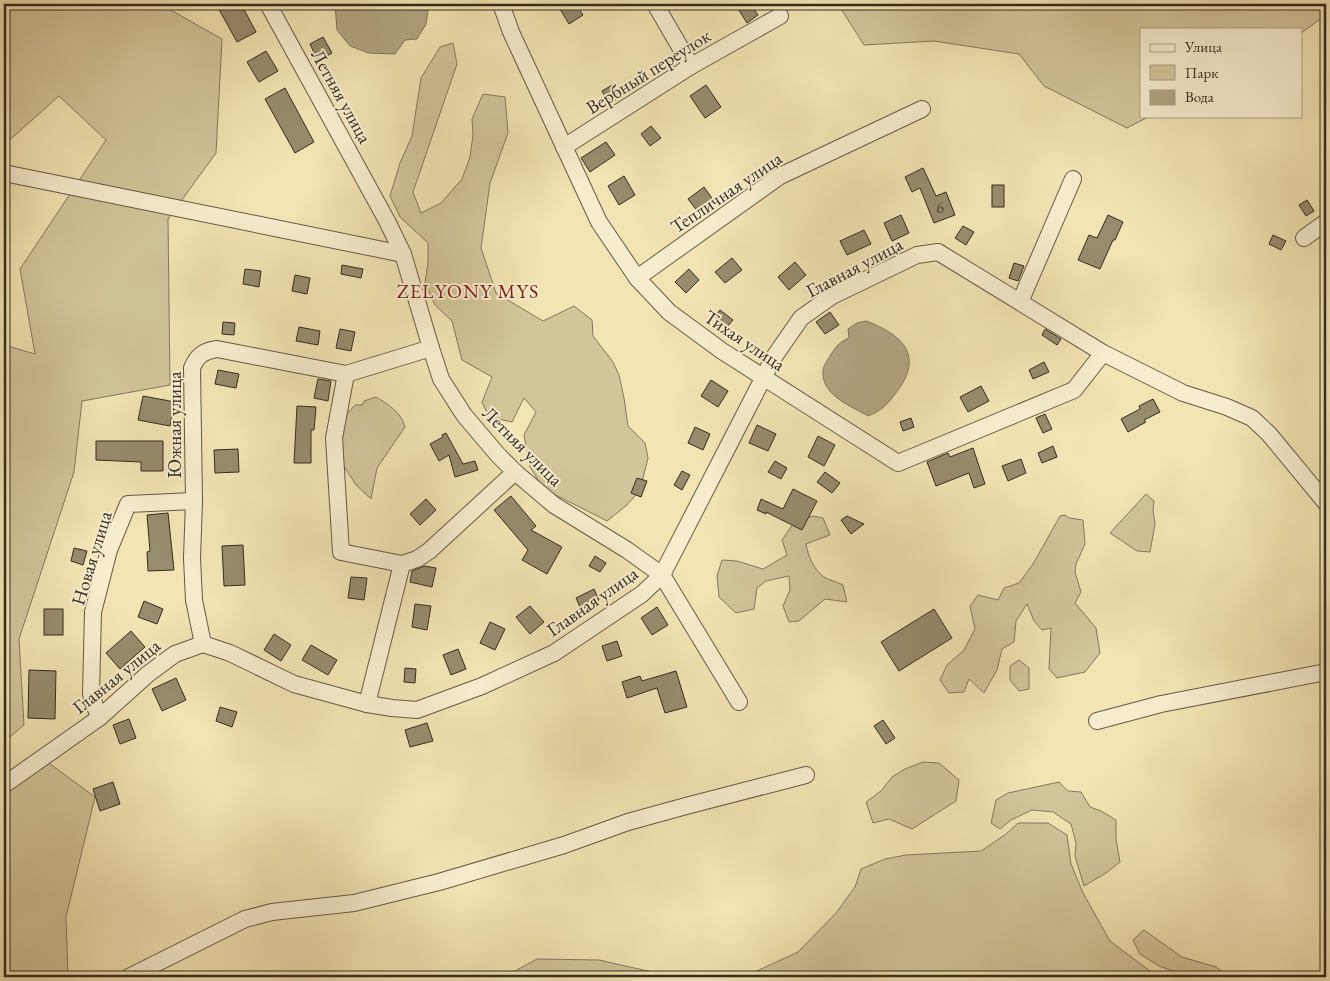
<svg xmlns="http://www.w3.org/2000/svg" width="1330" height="981" viewBox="0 0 1330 981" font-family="'EB Garamond',serif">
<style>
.green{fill:#d2c59a;stroke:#84785e}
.water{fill:#b2a581;stroke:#80755b}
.building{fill:#978c6d;stroke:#352c21}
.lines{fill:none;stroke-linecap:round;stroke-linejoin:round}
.minor-casing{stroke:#645a46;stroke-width:18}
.minor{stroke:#f7edce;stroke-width:16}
.labels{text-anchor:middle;stroke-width:4;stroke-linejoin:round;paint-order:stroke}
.number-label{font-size:16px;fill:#4e4434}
.street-label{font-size:19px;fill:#352c21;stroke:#f7edce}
.neighbourhood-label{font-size:20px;letter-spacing:1px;fill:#7a1f14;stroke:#f7edce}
</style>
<rect width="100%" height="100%" fill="#f2e4b3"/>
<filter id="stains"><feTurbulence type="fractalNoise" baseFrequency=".004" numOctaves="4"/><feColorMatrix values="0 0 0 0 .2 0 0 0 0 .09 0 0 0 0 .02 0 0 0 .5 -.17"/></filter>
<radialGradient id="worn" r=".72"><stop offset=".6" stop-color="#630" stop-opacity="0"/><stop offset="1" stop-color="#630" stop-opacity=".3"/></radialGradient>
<!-- green -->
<g class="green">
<polygon points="4,4 160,4 222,39 216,153 168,219 170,385 82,401 74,472 19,639 24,725 4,742 4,345 35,354 20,269 106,140 59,96 4,145"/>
<polygon points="838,4 1326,4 1326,15 1301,33 1301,29 1141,29 1141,116 1150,116 1127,128 1044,86 1019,54 934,41 864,45"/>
<polygon points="453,43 457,64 413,192 421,213 441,203 462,179 470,157 473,135 472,119 483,94 505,97 508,133 490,183 481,248 496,293 543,321 574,306 592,320 593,336 613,362 619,375 624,398 628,426 645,443 648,458 640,490 627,505 607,521 544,489 530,467 524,435 536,412 524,398 512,422 489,417 482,402 492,377 462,360 452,321 435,305 425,283 428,262 428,243 400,217 390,196 400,163 412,136 421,78 440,47"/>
<path d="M376 397C388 404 402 413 405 427L377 468 371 499 356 485 343 465 338 447 345 416 355 405H362L364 401Z"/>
<polygon points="1146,494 1154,501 1153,510 1155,524 1150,552 1137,551 1110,533"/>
<polygon points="1065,515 1069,518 1083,520 1085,544 1076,564 1075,572 1081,592 1075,603 1096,628 1100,653 1085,672 1057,678 1049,669 1051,628 1042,630 1034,621 1027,604 1016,621 1014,642 1002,649 997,670 984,693 969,679 964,692 949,693 940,680 947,665 964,650 975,629 970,606 978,595 998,600 1004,588 1019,583 1033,564 1060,516"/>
<path d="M813 516 823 518 830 535 806 544C808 556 814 570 824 577 829 580 837 582 843 585L847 602 825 599 799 621 789 622 783 606 790 590 789 576 766 581 757 588 754 609 736 613 719 597 717 576 722 560 737 561 763 569 787 555 782 540 795 521Z"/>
<polygon points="1019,660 1029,668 1029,689 1019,691 1010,680 1010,666"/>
<polygon points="46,761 95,797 66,917 68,977 4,977 4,789"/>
<polygon points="923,762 939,763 959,780 956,801 912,829 889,819 873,823 866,802 881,791 892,777 905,769"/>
<polygon points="1059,782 1068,791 1081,792 1090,807 1101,811 1116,820 1116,839 1120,862 1106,873 1084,886 1075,856 1076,843 1071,824 1053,812 1032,810 1011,820 1000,829 991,823 996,800 1008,793"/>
<polygon points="1018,823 1048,823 1067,835 1071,864 1083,893 1110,941 1158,977 744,977 798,952 836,913 855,887 861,869 885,859 906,855 981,851 1006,834"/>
<polygon points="1144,930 1182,957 1216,967 1229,977 1190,977 1159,966 1140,954 1133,940"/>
<polygon points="537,959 599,960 674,977 504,977"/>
</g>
<!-- water -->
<g class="water">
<polygon points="335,4 429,4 426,24 417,39 405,40 395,54 369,53 350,46 337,30"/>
<path d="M866 321C904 335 925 357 895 394 886 406 882 410 868 416 851 406 821 395 823 371 823 366 827 361 830 356 835 348 840 341 849 338L848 329 857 323Z"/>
</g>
<!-- building -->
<g class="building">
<polygon points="216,4 241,4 256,32 237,42"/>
<polygon points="569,4 576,4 583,15 569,24 560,9"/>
<polygon points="735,4 750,4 758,15 747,23"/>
<polygon points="323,37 332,53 318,61 310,44"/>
<polygon points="266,51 278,71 259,82 247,62"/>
<polygon points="614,84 621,96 609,104 602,91"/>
<polygon points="706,85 721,107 705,118 690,96"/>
<polygon points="285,88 314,142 295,153 265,99"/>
<polygon points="651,126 661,138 650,146 641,134"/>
<polygon points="606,142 615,155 590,172 581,158"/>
<polygon points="923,168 936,196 946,192 955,215 934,223 920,188 912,192 905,177"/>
<polygon points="624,176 635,195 619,205 608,186"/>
<rect x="992" y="185" width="12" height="22"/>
<polygon points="704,187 714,201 698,212 688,199"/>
<polygon points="1307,200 1314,211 1306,216 1299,205"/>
<polygon points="901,215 909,233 892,241 884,223"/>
<polygon points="1108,215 1123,222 1115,240 1113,240 1100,269 1078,260 1089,235 1097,238"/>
<polygon points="963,226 974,232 966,245 955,238"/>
<polygon points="864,230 871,244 847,255 840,241"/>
<polygon points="1273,235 1286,241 1281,250 1269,244"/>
<polygon points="732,258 742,270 725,283 715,272"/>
<polygon points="795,262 806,275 789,290 778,277"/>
<polygon points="1014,263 1024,266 1018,281 1009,278"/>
<polygon points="342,265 363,269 361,278 341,274"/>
<polygon points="245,269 261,271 259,287 243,284"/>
<polygon points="689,269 699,280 686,293 675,282"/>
<polygon points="295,275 310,278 307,294 292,291"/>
<polygon points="720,310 733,320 726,328 714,317"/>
<polygon points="830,312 839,325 825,334 816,322"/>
<polygon points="223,322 235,323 234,335 222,334"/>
<polygon points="299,327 320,331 318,345 296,341"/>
<polygon points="340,329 355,332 351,351 336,348"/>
<polygon points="1045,329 1061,339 1057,345 1042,335"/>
<polygon points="1044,362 1049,372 1033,379 1029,370"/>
<polygon points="218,370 239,374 236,388 215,384"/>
<polygon points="318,379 331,381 328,401 314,398"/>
<polygon points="711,380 728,391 718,407 701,396"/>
<polygon points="981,386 989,401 968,412 960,397"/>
<polygon points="143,396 175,402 170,426 138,420"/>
<polygon points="1153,399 1160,412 1144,420 1146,422 1128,432 1121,419 1140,409 1139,406"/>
<polygon points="297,406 316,407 314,430 311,430 311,463 294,463"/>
<polygon points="1045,414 1052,429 1043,433 1036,418"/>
<polygon points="911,418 914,427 903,431 900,422"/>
<polygon points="757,425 776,434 768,451 749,443"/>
<polygon points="695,427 710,434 703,450 688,443"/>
<polygon points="446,433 463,464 475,461 478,470 455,477 449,455 439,461 430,444 443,437 442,435"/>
<polygon points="818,436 835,445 824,466 808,457"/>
<polygon points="96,441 163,441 163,471 141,471 141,462 96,460"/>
<polygon points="1053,446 1057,457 1042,463 1038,453"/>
<polygon points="973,448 985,484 974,488 969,473 936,486 927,462 948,453 950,457"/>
<polygon points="238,449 239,472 215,473 214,450"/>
<polygon points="1021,459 1026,473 1008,481 1002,466"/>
<polygon points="775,461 787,468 781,479 768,472"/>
<polygon points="682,471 690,475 682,490 674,485"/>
<polygon points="825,472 840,483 832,493 817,482"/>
<polygon points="637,478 647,481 641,497 631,493"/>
<polygon points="793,489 817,501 802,530 766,512 766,514 757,510 761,499 783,509"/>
<polygon points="511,496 536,526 531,530 562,547 547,574 522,560 528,550 494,510"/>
<polygon points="426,499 436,510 420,525 410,514"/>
<polygon points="168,513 174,570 148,571 147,552 150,551 147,515"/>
<polygon points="847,516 864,524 851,534 841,520"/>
<polygon points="243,545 245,585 224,586 222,546"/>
<polygon points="74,548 87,551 83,565 71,561"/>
<polygon points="595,556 606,563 600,572 589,566"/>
<polygon points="425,566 436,568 432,587 410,582 412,571"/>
<polygon points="351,577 367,578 364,600 348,598"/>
<polygon points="594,589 599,600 581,609 576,598"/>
<polygon points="144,601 163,609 157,624 138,617"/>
<polygon points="415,604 431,606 427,630 412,627"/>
<polygon points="530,606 544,622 530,634 516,617"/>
<polygon points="657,607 668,625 652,635 641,618"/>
<rect x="44" y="609" width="19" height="26"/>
<polygon points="934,609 952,638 899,671 881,642"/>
<polygon points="490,622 505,629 495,650 480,643"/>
<polygon points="131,631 145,647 120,669 106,653"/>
<polygon points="274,634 291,645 281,661 264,650"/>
<polygon points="617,641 622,656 607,661 602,646"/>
<polygon points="311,645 337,660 328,675 302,660"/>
<polygon points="458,649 466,669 451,675 443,655"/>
<polygon points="405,668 416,669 415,683 404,682"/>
<polygon points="29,670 56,671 55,719 28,718"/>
<polygon points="676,671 687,707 665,713 657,688 627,698 622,682 640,676 642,681"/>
<polygon points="176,678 186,700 162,711 152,689"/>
<polygon points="220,707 237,712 232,727 216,721"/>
<polygon points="129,719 136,738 120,744 113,725"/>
<polygon points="883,720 895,738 886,744 874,726"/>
<polygon points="427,723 433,741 410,747 405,730"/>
<polygon points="113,782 120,804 100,811 93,789"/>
</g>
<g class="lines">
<!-- minor casing -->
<g class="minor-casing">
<g id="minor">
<polyline points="268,4 387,221 403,254 431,348 441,379 464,415 498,455 515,472 554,505 627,550 662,575 739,702"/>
<polyline points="501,4 511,32 599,222 637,278 669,312 722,351 898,463 1074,390 1103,353"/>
<polyline points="655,4 691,66"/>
<polyline points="564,147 691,66 780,16"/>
<polyline points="4,173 403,254"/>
<polyline points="1304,238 1326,222"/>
<polyline points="637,278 780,176 922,109"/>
<polyline points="1020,302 1073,179"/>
<polyline points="346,374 334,438 341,552 402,564 417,559 429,551 515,472"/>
<path d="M203 644 194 600 192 558 194 501 192 368C197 356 203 351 217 349L346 374 431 348"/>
<polyline points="367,704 402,564"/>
<polyline points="99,718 91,694 93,612 109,550 128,504 194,501"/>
<polyline points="1097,721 1161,704 1326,672"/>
<polyline points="4,785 99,718 148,674 175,654 203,644 230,653 294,684 367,704 392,708 417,710 482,686 554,653 642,594 662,575 774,357 801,318 832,296 917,255 938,252 1103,353 1183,393 1227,407 1252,418 1269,434 1326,503"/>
<polyline points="129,977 245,919 272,912 354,903 439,882 564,845 628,822 686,806 806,775"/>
</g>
</g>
<!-- minor -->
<use href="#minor" class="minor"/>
</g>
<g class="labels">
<!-- number labels -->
<g class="number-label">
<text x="940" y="213">6</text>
</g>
<!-- street labels -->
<g class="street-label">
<text transform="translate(648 71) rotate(-32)" y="7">Вербный переулок</text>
<text transform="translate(342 96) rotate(61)" y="7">Летняя улица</text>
<text transform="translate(726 192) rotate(-34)" y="7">Тепличная улица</text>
<text transform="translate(854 267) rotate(-28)" y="7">Главная улица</text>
<text transform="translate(745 340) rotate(34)" y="7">Тихая улица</text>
<text transform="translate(174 425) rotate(-90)" y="7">Южная улица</text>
<text transform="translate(523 446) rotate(45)" y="7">Летняя улица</text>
<text transform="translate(91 558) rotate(-73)" y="7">Новая улица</text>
<text transform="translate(592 601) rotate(-35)" y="7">Главная улица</text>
<text transform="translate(116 676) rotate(-39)" y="7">Главная улица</text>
</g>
<!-- neighbourhood labels -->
<g class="neighbourhood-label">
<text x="468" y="298">ZELYONY MYS</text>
</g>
</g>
<!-- margin -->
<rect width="1330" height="981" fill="none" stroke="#f2e4b3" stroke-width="20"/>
<rect x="5" y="5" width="1320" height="971" fill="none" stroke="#352c21" stroke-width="2.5"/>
<rect x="10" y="10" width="1310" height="961" fill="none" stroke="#352c21"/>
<!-- legend -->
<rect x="1140" y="28" width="162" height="90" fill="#f7edce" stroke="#a9a089"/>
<rect x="1150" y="44" width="25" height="8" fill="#f7edce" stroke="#a9a089"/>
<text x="1185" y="52" font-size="15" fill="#352c21">Улица</text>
<rect x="1150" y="65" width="25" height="15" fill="#d2c59a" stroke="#a9a089"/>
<text x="1185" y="78" font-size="15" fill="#352c21">Парк</text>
<rect x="1150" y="90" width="25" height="15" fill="#b2a581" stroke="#a9a089"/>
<text x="1185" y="102" font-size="15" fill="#352c21">Вода</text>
<rect width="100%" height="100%" filter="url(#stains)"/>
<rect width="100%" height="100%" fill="url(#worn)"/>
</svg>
